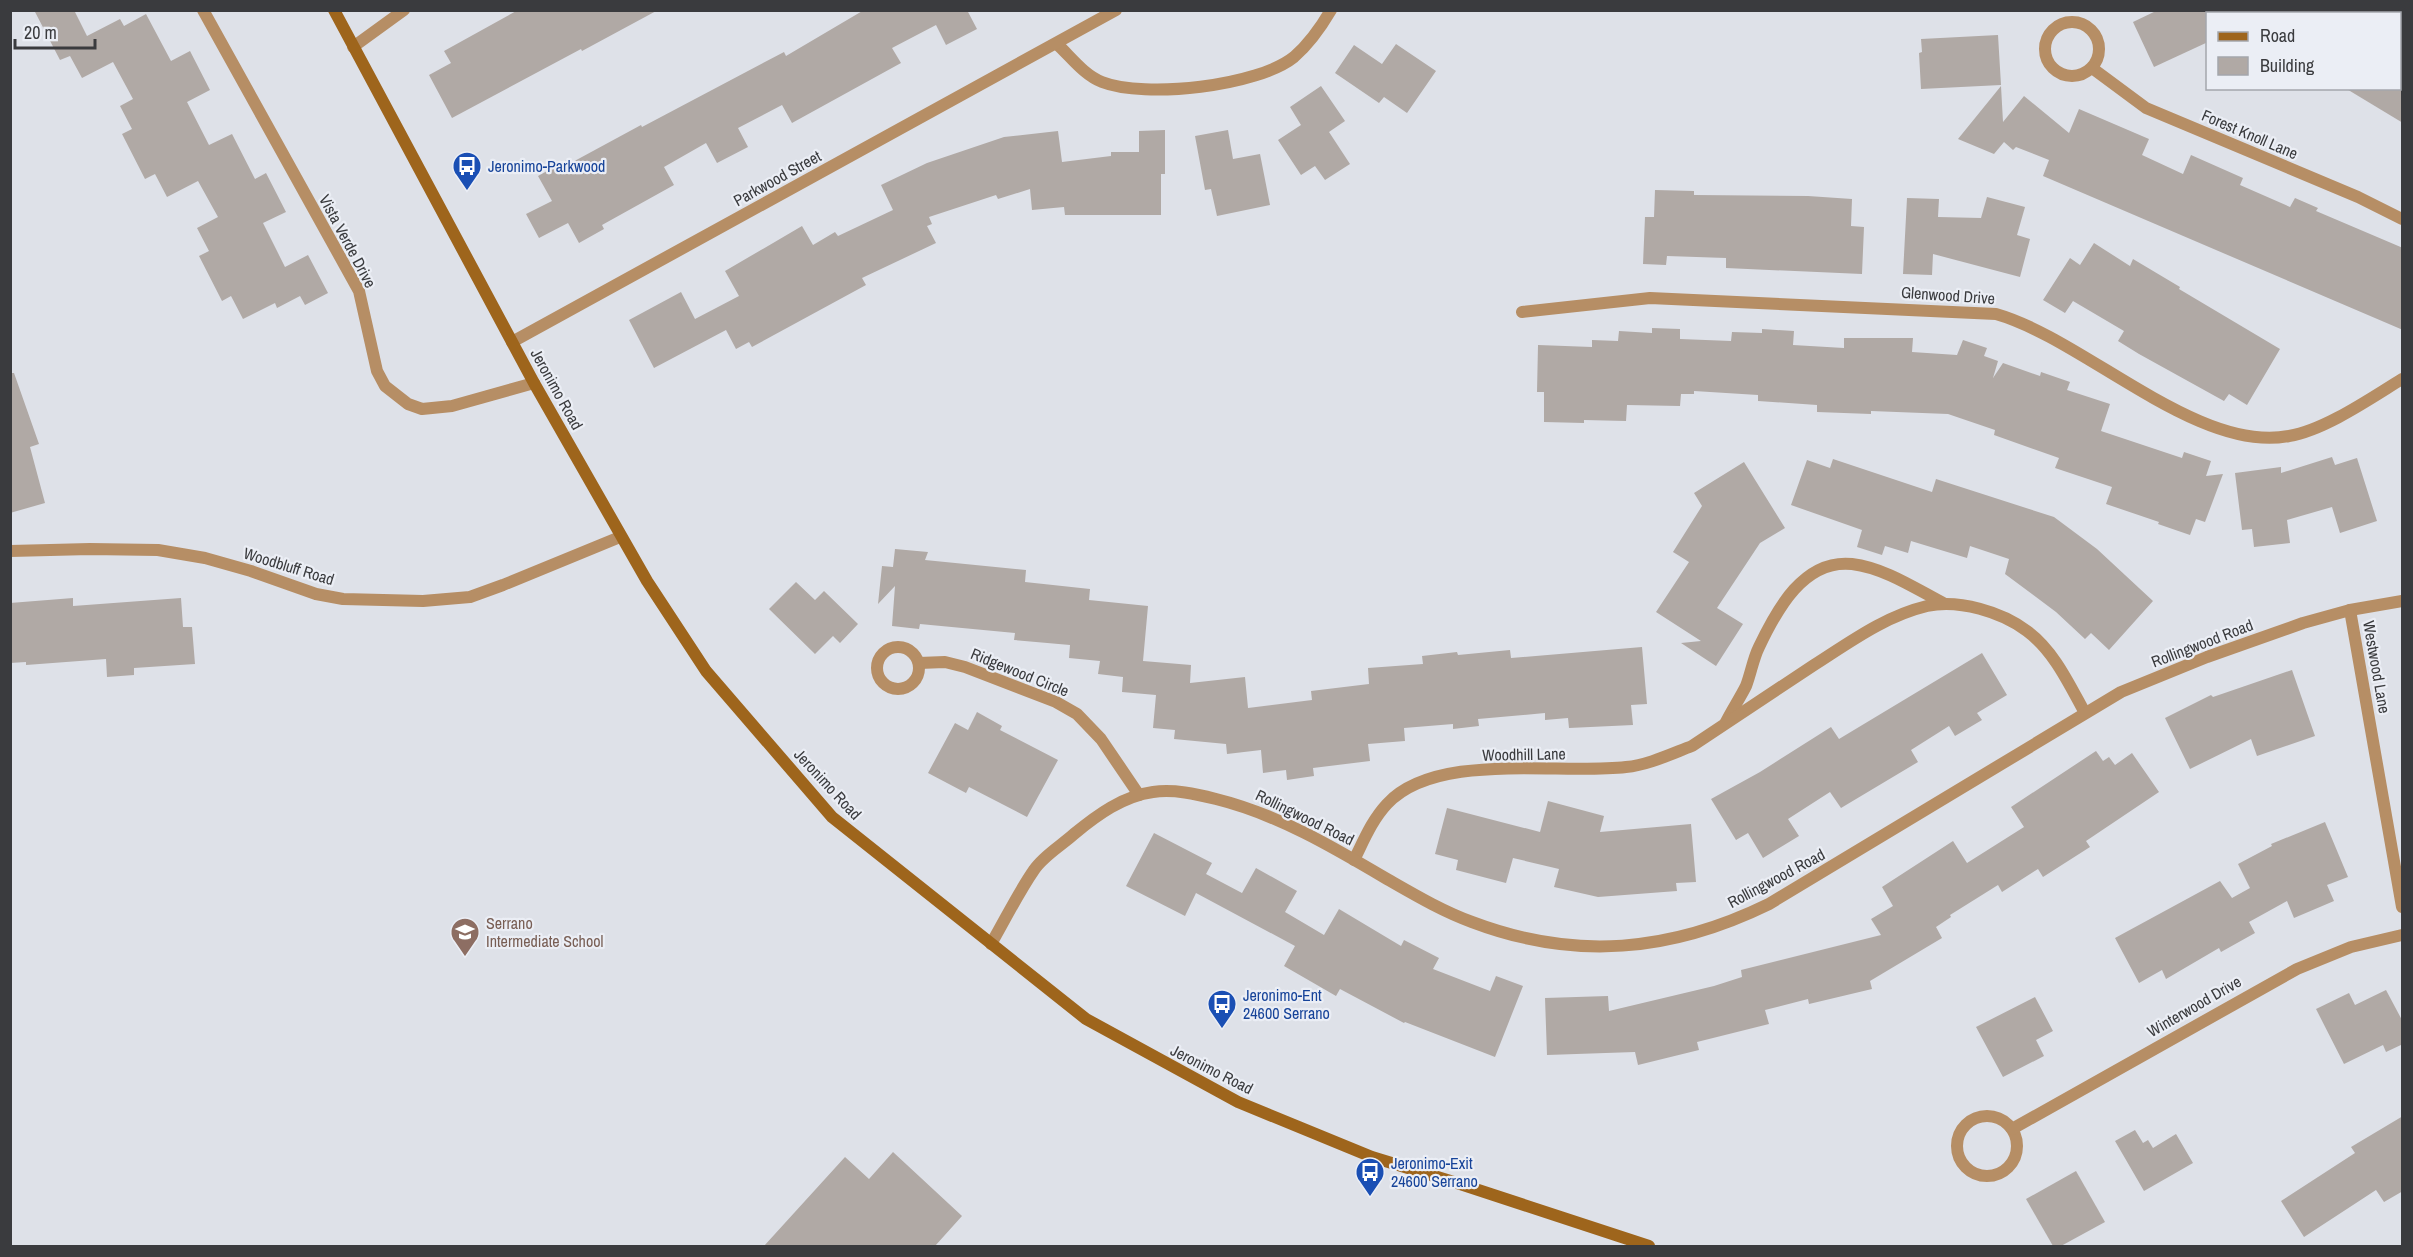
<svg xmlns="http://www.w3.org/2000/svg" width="2413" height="1257" viewBox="0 0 2413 1257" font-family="'Archivo Narrow',sans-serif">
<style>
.building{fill:#b0a9a5}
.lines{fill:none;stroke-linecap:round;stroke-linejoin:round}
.street{stroke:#b68e65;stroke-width:12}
.secondary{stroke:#9e651c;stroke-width:12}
.labels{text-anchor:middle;stroke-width:4.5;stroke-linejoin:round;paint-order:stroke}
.street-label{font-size:16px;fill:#3a3b3e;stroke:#ebeef5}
.transit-label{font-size:16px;fill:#164399;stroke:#ebeef5;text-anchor:start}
.education-label{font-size:16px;fill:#785e54;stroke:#ebeef5;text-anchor:start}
</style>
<rect width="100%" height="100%" fill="#dee1e8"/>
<!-- building -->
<g class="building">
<polygon points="34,10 74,10 87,36 120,19 124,26 146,14 171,61 190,51 210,90 187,102 209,145 232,134 255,179 266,173 286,212 263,223 285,267 308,255 328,293 305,305 300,296 277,308 275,303 243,319 231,296 222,301 199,256 209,251 197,228 218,217 198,181 167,197 155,174 145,179 122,134 132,129 120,106 133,99 113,62 82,78 70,56 60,60"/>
<polygon points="518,10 658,10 582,51 581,49 452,118 429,75 451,63 444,51"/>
<polygon points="864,10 967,10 977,29 946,45 936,25 892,48 901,63 792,123 782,105 738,128 748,147 717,163 706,143 664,167 674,185 602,225 604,229 579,243 568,223 539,238 526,214 552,201 538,176 567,160 569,164 641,125 642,127 784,52 786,56"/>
<polygon points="2158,10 2208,10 2208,42 2154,67 2133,22"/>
<polygon points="1998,35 2001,85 1921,89 1919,53 1922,52 1921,39"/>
<polygon points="1396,44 1436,71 1407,113 1384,97 1379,103 1335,73 1354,45 1382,64"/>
<polygon points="1321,86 1345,121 1329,132 1350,164 1325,180 1315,166 1301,175 1278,140 1301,125 1290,107"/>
<polygon points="2001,86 2003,122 2024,96 2069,133 2079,109 2149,139 2142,155 2183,174 2191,155 2243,178 2240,185 2290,207 2295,198 2318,208 2316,211 2403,248 2403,330 2043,176 2049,160 2016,147 2013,150 2004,142 1994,154 1958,139"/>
<polygon points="2345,88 2403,88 2403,123"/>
<polygon points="1165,130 1165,174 1161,174 1161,215 1065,215 1064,207 1032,210 1030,189 998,199 996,195 929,217 932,224 927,226 936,243 862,278 866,285 752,347 749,342 736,349 726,330 654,368 629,320 681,292 695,319 739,296 725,271 802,226 813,245 835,232 838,236 893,210 881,185 927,163 1004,137 1058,131 1062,162 1111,156 1111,152 1139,152 1139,131"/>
<polygon points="1228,130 1233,159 1260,154 1270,205 1217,216 1211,189 1205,190 1195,136"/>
<polygon points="1655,190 1694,191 1694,195 1808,196 1852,199 1851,226 1864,227 1862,274 1726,268 1726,258 1667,256 1666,265 1643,264 1645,217 1654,217"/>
<polygon points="1987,197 2025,207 2017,235 2030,239 2020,277 1933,254 1932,275 1903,274 1907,198 1939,199 1938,217 1981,218"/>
<polygon points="2094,243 2130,266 2133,259 2180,287 2179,289 2280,349 2247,405 2229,394 2224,401 2139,354 2118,341 2124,331 2073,301 2065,313 2043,300 2070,258 2080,265"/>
<polygon points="1652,328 1680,329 1680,339 1731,341 1732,332 1762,333 1762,329 1794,331 1793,345 1844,348 1844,338 1913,338 1912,352 1957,355 1963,340 1987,348 1984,356 1998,361 1993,378 2003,363 2040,376 2041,372 2070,382 2067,390 2110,404 2101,431 2182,458 2184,452 2211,461 2206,476 2223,474 2205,522 2196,519 2190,535 2158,524 2159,522 2106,504 2112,487 2055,468 2059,458 1994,435 1995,430 1948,414 1871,411 1871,414 1817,412 1817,405 1758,401 1758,395 1694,391 1694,394 1681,394 1680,406 1627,405 1626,421 1584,420 1584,423 1544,422 1544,392 1537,392 1538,345 1592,347 1592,340 1618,341 1619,331 1652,333"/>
<polygon points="10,373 14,373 39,444 30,447 45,503 10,513"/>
<polygon points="2332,457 2335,465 2357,458 2377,521 2340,533 2332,507 2287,520 2290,543 2254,547 2252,529 2242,530 2235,473 2281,467 2281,473"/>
<polygon points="1833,459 1932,492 1936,479 2054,517 2097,549 2153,601 2109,650 2091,633 2085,639 2056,612 2005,574 2009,559 1970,546 1967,558 1911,541 1908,553 1885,546 1882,555 1857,547 1862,530 1791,505 1807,460 1830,468"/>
<polygon points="1744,462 1785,528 1760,543 1717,608 1743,624 1716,666 1681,643 1701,641 1656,612 1689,562 1673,552 1702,506 1694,493"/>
<polygon points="895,549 928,552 925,560 1026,570 1025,582 1090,589 1089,600 1148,606 1143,661 1191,665 1190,683 1245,677 1248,708 1312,700 1311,691 1369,684 1368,668 1423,664 1422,656 1457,652 1458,655 1510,650 1511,658 1642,647 1647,704 1631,705 1633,725 1569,728 1568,718 1545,720 1545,713 1478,719 1479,726 1453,729 1453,724 1404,728 1405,741 1368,744 1370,761 1313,768 1314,776 1287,780 1286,770 1263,773 1261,750 1227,754 1226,744 1174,739 1175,730 1153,728 1156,695 1122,692 1123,677 1098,674 1100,661 1069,658 1070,645 1014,640 1015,633 920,624 919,629 892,626 895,586 878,604 882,566 893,567"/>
<polygon points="796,582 815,600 824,591 858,624 840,643 833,636 815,654 769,609"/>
<polygon points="73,598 73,606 181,598 183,627 192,627 195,664 134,668 134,675 107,677 106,659 26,665 26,662 10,663 10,603"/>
<polygon points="1982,653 2007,695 1977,713 1982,720 1955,736 1949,726 1911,750 1918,762 1841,808 1830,792 1788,819 1799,836 1763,858 1748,833 1736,840 1711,799 1760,772 1831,727 1839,739"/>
<polygon points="2292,670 2315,736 2257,756 2251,739 2190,769 2165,718 2211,695 2213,697"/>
<polygon points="977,712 1002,726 1000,730 1058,760 1027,817 969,787 966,793 928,773 955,723 968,730"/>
<polygon points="2096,751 2103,761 2109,757 2115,765 2132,753 2159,792 2086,841 2090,847 2043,877 2038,869 2002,892 1998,885 1950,915 1951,917 1936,927 1942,938 1870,981 1872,989 1809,1004 1808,999 1765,1010 1769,1024 1697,1042 1699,1050 1638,1065 1635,1052 1547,1055 1545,998 1608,996 1609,1011 1714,986 1742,977 1741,970 1881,935 1871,919 1893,906 1882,887 1953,841 1967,863 2024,827 2011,807"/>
<polygon points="1548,801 1604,816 1600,832 1691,824 1696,882 1676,883 1677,891 1598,897 1554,887 1559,869 1513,858 1506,883 1456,870 1458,860 1435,854 1447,808 1540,832"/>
<polygon points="2325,822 2348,877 2327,885 2334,901 2294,918 2287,901 2249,922 2255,933 2221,952 2219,948 2166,979 2162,970 2139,983 2115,938 2220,881 2232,898 2250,888 2238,864 2272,846 2271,844"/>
<polygon points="1154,833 1212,863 1206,874 1242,893 1256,868 1297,891 1285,912 1324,935 1339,909 1401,946 1404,940 1439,958 1433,969 1490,991 1496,976 1523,986 1495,1057 1405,1022 1404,1023 1340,989 1336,996 1284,966 1295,946 1196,893 1185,916 1126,886"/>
<polygon points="2386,990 2403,1022 2403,1044 2386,1052 2383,1045 2344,1064 2316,1009 2349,993 2355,1005"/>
<polygon points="2035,997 2053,1031 2036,1040 2044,1056 2003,1077 1976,1027"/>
<polygon points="2403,1116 2403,1191 2384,1202 2376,1190 2304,1237 2281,1201 2355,1153 2351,1147"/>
<polygon points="2135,1130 2143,1143 2148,1140 2153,1148 2176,1134 2193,1163 2144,1191 2115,1141"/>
<polygon points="893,1152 962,1216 935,1246 764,1246 845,1157 869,1179"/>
<polygon points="2076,1171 2105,1222 2061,1246 2053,1246 2026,1199"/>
</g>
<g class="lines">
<!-- street -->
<g class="street">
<polyline points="203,10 359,291 377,371 385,386 408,404 422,409 452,406 534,383"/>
<circle cx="2072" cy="49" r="27"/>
<path d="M1057 44C1071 57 1084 75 1102 82 1145 99 1258 86 1294 57 1309 44 1321 27 1331 10"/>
<polyline points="353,47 404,10"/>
<polyline points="2092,68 2146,108 2358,197 2402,219"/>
<path d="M1522 312 1650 298 1996 314C2084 339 2198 454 2289 436 2325 430 2371 398 2402 379"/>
<polyline points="512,342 1116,10"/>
<polyline points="10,551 90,549 158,550 205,558 251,571 316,594 343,599 423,601 470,597 503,585 620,537"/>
<polyline points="2350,610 2402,907"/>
<circle cx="898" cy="668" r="21"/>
<polyline points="919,663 945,662 965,667 1056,702 1077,714 1101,739 1139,795"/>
<path d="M1726 722C1732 710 1740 698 1746 686 1751 673 1753 659 1759 647 1777 609 1804 559 1852 564 1885 568 1916 589 1945 604"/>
<path d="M1354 860C1364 840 1372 820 1387 804 1436 751 1558 775 1626 767 1648 765 1671 754 1692 746 1732 719 1773 692 1814 665 1850 642 1885 616 1927 606 1959 599 2002 612 2027 631 2054 651 2069 684 2085 713"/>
<path d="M991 944C1005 920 1018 893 1034 870 1043 856 1062 845 1074 834 1097 815 1123 796 1153 792 1174 789 1196 794 1216 799 1277 814 1333 847 1387 879 1415 895 1442 911 1472 922 1575 961 1671 952 1769 904L2121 692 2207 657 2303 623 2350 610 2402 601"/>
<circle cx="1987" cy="1146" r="30"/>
<polyline points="2012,1129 2297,969 2351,947 2402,935"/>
</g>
<!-- secondary -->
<polyline class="secondary" points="334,10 534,383 647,581 706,671 832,817 1086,1019 1238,1102 1372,1157 1457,1183 1649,1246"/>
</g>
<!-- icons -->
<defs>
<g id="bus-pin" transform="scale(1.5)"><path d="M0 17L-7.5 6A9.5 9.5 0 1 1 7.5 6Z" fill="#1a4fb4" stroke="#ebeef5"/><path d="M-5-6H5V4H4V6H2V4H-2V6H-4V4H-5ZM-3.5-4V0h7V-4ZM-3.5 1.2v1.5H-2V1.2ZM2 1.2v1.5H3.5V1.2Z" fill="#fff"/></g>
<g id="school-pin" transform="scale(1.5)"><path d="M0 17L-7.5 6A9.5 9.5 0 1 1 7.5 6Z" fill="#8d6e63" stroke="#ebeef5"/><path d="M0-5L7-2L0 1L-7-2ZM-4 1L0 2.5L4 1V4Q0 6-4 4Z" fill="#fff"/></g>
</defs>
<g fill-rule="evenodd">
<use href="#bus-pin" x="467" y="166"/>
<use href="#school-pin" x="465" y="932"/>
<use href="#bus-pin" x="1222" y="1004"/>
<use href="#bus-pin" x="1370" y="1172"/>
</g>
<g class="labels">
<!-- street labels -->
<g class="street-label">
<text transform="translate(2250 134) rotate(23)" y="6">Forest Knoll Lane</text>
<text transform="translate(777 178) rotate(-29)" y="6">Parkwood Street</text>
<text transform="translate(348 241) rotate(62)" y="6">Vista Verde Drive</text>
<text transform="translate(1948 295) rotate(4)" y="6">Glenwood Drive</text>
<text transform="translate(557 389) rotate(61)" y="6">Jeronimo Road</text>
<text transform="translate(289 566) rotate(17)" y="6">Woodbluff Road</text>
<text transform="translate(2202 643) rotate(-21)" y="6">Rollingwood Road</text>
<text transform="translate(2377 667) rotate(80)" y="6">Westwood Lane</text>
<text transform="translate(1020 672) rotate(22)" y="6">Ridgewood Circle</text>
<text transform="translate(1524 754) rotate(-1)" y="6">Woodhill Lane</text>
<text transform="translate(828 784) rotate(47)" y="6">Jeronimo Road</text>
<text transform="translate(1305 817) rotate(26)" y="6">Rollingwood Road</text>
<text transform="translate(1776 878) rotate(-28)" y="6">Rollingwood Road</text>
<text transform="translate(2194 1006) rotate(-30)" y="6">Winterwood Drive</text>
<text transform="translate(1212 1069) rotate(27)" y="6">Jeronimo Road</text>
</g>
<!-- transit labels -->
<g class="transit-label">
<text x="488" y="172">Jeronimo-Parkwood</text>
<text x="1243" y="1001">Jeronimo-Ent<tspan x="1243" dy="18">24600 Serrano</tspan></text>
<text x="1391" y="1169">Jeronimo-Exit<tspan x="1391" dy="18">24600 Serrano</tspan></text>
</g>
<!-- education labels -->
<g class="education-label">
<text x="486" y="929">Serrano<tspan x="486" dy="18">Intermediate School</tspan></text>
</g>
</g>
<!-- border -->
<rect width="2413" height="1257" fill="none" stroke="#3a3b3e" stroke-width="24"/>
<!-- legend -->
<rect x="2206" y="12" width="195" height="78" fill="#ebeef5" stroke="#a4a6ac" stroke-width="1.5"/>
<rect x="2218" y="32" width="30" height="9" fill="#9e651c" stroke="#a4a6ac" stroke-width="1.5"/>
<text x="2260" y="42" font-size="18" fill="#3a3b3e">Road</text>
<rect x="2218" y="57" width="30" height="18" fill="#b0a9a5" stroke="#a4a6ac" stroke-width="1.5"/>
<text x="2260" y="72" font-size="18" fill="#3a3b3e">Building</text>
<!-- scale -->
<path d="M15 39v9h80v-9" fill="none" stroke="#3a3b3e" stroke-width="3"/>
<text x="24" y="39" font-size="18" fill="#3a3b3e" stroke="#ebeef5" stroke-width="4.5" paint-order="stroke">20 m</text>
</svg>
